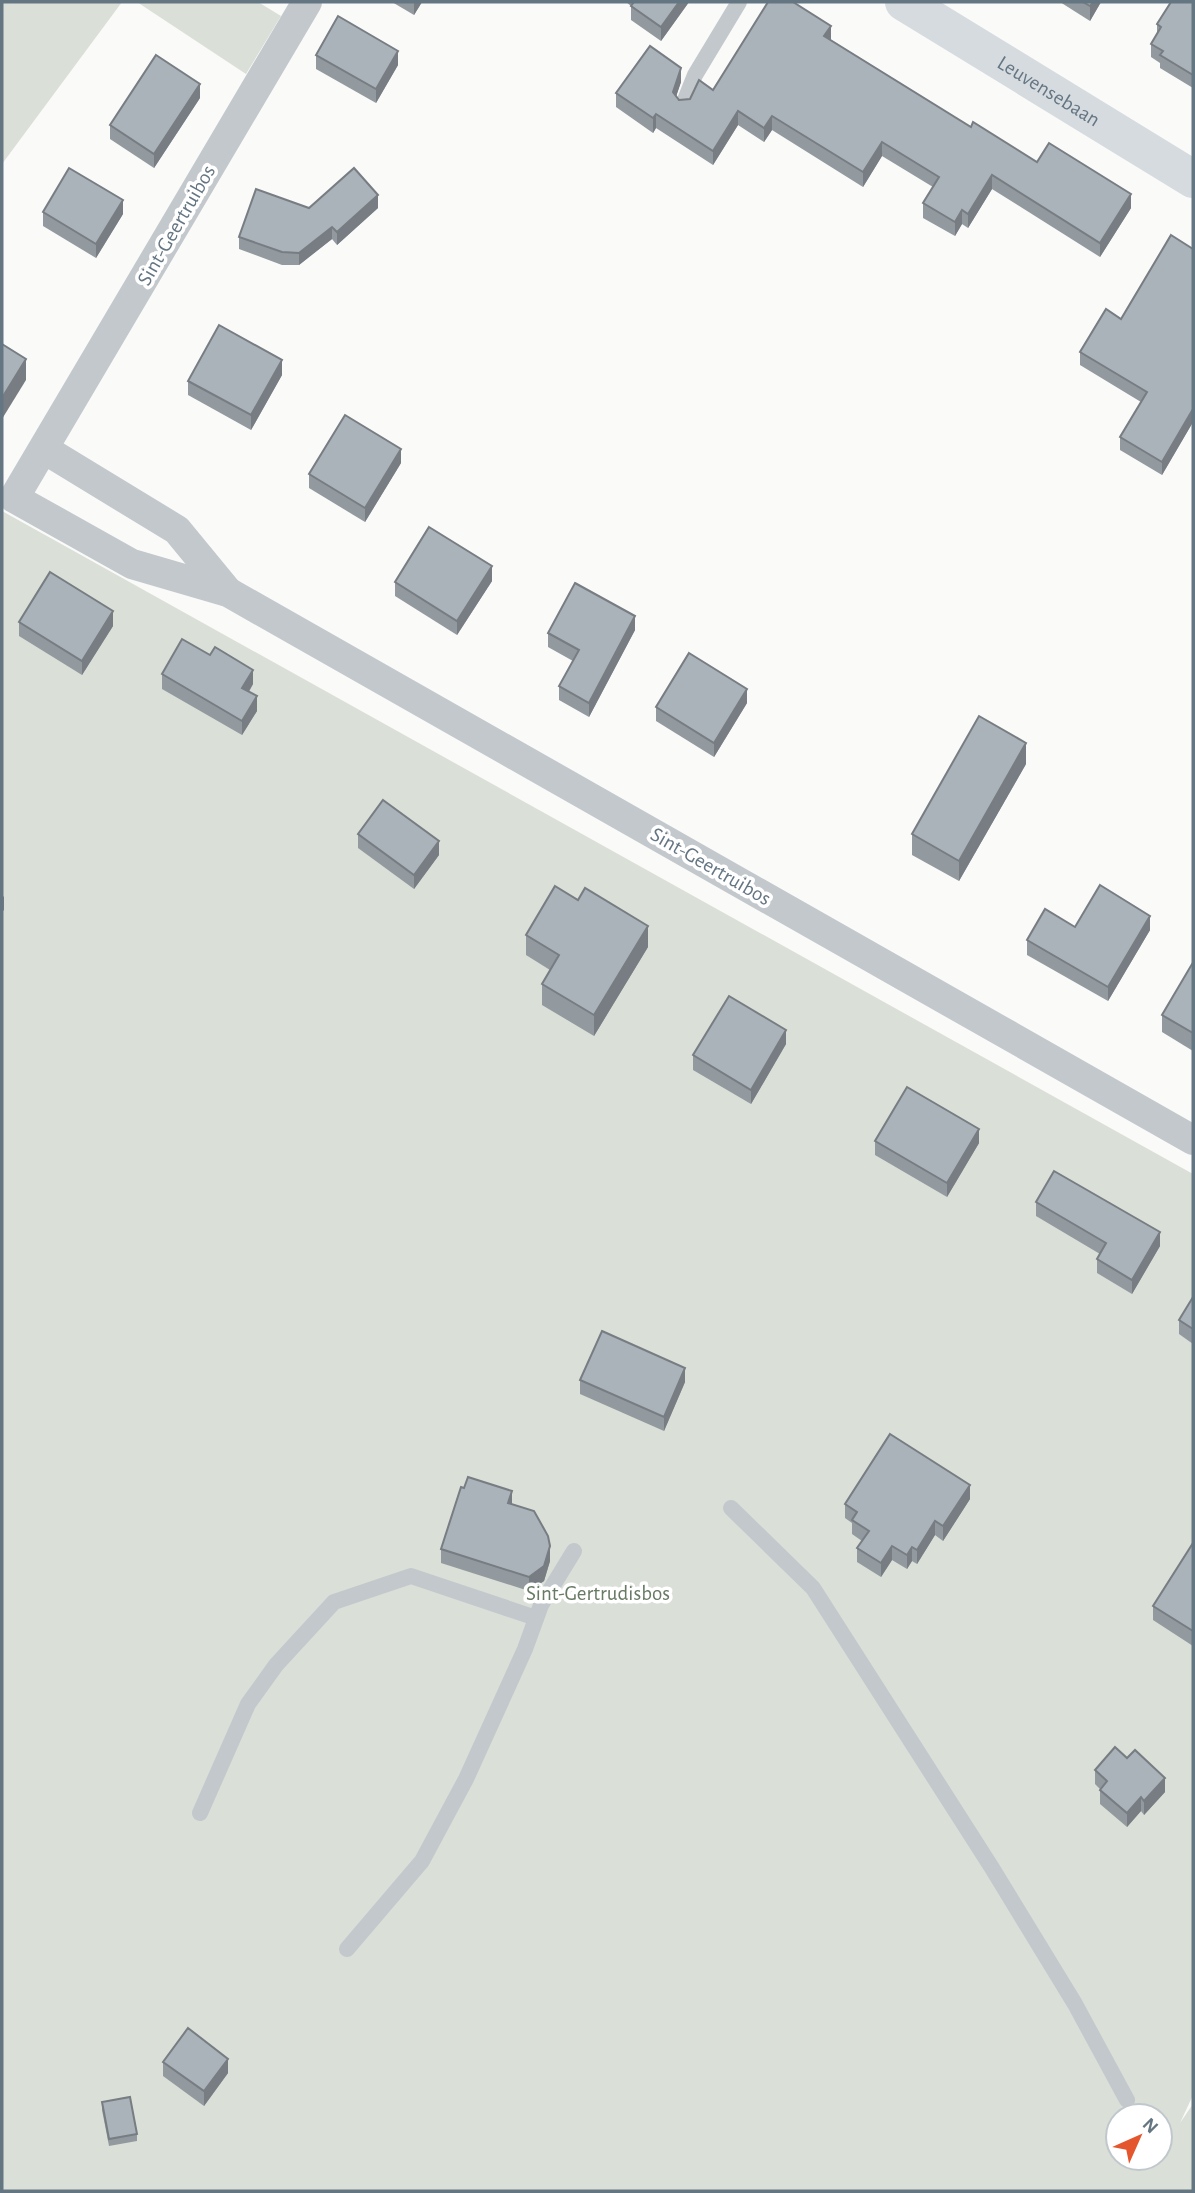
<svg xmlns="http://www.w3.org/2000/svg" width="1195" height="2193" viewBox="0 0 1195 2193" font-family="'Alegreya Sans',sans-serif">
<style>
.green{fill:#dadfd7;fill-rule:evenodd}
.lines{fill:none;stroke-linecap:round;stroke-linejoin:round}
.lane{stroke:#c3c8cc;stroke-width:16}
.street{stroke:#c3c8cc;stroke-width:30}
.secondary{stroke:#d6dbdf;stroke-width:38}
.wall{fill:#929a9f}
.shaded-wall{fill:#777d82}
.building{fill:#aab3b9;stroke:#777d82;stroke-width:2}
.labels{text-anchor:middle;stroke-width:7;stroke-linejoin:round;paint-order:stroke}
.street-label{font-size:21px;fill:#657683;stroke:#fff}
.park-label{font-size:21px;fill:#687a64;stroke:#fff}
</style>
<rect width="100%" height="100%" fill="#fafaf8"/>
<!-- green -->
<g class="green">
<polygon points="2,2 122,2 2,164"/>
<polygon points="137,2 258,2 281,16 246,74"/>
<path d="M2 511 1193 1174V2095L1180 2123 1193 2104V2191H2ZM1118 2116H1160V2158H1118Z"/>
</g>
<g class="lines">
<!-- lane -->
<g class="lane">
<polyline points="683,105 695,75 739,2"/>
<polyline points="731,1508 813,1588 992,1868 1075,2004 1127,2100"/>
<polyline points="200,1813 248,1704 276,1665 334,1602 411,1576 536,1618"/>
<polyline points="347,1949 422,1861 466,1779 525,1649 541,1605 574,1551"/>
</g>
<!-- street -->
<g class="street">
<polyline points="307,2 14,498 132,564 228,592 1193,1140"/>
<polyline points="44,449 177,530 228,592"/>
</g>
<!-- secondary -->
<path class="secondary" id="s1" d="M904 2 1193 179"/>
</g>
<!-- wall -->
<g class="wall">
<polygon points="392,2 422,2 414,15"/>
<polygon points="626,2 689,2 661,41 631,20 631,6"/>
<polygon points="1060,2 1101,2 1090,21"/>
<polygon points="1193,2 1193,88 1160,68 1160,63 1151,57 1151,44 1157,34 1157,24"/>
<polygon points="831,40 971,127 1037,162 1131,208 1100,257 992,189 968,228 962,224 955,236 923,218 923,203 933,187 882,156 863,187 772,130 764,142 738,125 713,165 656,128 653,133 616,107 616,93 681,82 676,96 679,100 690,99 713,90"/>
<polygon points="316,55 398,65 376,103 316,69"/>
<polygon points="200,98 154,168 110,139 110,125"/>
<polygon points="309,208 378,208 337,245 332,239 299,265 282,265 239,249 239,237"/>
<polygon points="43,212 123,214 96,258 43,226"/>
<polygon points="1193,249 1193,422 1162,475 1120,450 1120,437 1141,402 1080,365 1080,352 1121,319"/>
<polygon points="282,375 251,430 188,395 188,381"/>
<polygon points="401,463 365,522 309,488 309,474"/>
<polygon points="492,581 457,635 395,596 395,582"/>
<polygon points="19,622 113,626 82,675 19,636"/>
<polygon points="635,630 589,717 559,700 559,686 573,661 548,647 548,633"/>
<polygon points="162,674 253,684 249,692 257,711 242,735 162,689"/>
<polygon points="747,703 714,757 656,721 656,707"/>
<polygon points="1026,764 959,881 912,855 912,834"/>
<polygon points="358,834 439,855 414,889 358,848"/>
<polygon points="1075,927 1150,930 1108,1001 1027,955 1027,940"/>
<polygon points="526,935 648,947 594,1036 542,1005 542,984 550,970 526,955"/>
<polygon points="1193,965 1193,1051 1162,1032 1162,1015"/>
<polygon points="786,1044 751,1104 693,1070 693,1055"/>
<polygon points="875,1141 979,1143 947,1197 875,1155"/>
<polygon points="1036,1202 1160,1246 1132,1294 1097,1273 1097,1259 1100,1254 1036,1216"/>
<polygon points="1193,1297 1193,1344 1179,1334 1179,1320"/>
<polygon points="580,1380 685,1382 664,1431 580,1394"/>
<polygon points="970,1499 943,1541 935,1535 917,1564 912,1561 907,1569 892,1560 881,1577 857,1562 857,1548 862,1541 852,1534 852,1523 845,1518 845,1504"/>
<polygon points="512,1504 550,1561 544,1581 529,1591 441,1563 441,1549"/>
<polygon points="1193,1543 1193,1646 1153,1620 1153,1606"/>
<polygon points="1095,1770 1165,1792 1144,1815 1141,1811 1127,1827 1100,1804 1100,1789 1095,1784"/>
<polygon points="163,2062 228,2073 204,2106 163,2076"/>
<polygon points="102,2102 137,2134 137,2141 109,2146 102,2110"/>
</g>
<!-- shaded-wall -->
<g class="shaded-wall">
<polygon points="414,2 422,2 414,15"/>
<polygon points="679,2 689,2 661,41 661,27"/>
<polygon points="1093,2 1101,2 1090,21 1090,6"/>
<polygon points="831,26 831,40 824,36"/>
<polygon points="398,51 398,65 376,103 376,89"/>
<polygon points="681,68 681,82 673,106 673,92"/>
<polygon points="200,84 200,98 154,168 154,154"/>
<polygon points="738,111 738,125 713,165 713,151"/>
<polygon points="656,114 656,128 653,133 653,118"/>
<polygon points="772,116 772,130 764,142 764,128"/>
<polygon points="882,142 882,156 863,187 863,172"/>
<polygon points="992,175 992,189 968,228 968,214"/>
<polygon points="1131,194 1131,208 1100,257 1100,243"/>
<polygon points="378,195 378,208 337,245 337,232"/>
<polygon points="123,200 123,214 96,258 96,244"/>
<polygon points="962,210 962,224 955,236 955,222"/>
<polygon points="332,227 332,239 299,265 299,253"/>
<polygon points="26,359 26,380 2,419 2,398"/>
<polygon points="282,360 282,375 251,430 251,415"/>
<polygon points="1193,409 1193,422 1162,475 1162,462"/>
<polygon points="401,449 401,463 365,522 365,508"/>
<polygon points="492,566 492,581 457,635 457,621"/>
<polygon points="113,611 113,626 82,675 82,661"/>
<polygon points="635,616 635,630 589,717 589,703"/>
<polygon points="253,670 253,684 242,702 242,688"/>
<polygon points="747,689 747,703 714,757 714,743"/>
<polygon points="257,696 257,711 242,735 242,721"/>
<polygon points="1026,743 1026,764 959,881 959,861"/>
<polygon points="439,841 439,855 414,889 414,875"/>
<polygon points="4,896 4,910 2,912 2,898"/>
<polygon points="1150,916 1150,930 1108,1001 1108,987"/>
<polygon points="648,926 648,947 594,1036 594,1015"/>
<polygon points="786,1030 786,1044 751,1104 751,1090"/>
<polygon points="979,1129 979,1143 947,1197 947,1183"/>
<polygon points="1160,1232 1160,1246 1132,1294 1132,1280"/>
<polygon points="685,1368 685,1382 664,1431 664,1417"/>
<polygon points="970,1485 970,1499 943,1541 943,1526"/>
<polygon points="512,1491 512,1505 508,1503"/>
<polygon points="935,1521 935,1535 917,1564 917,1550"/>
<polygon points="550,1546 550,1561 544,1581 529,1591 529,1577"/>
<polygon points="892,1546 892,1560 881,1577 881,1563"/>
<polygon points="912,1547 912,1561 907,1569 907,1555"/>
<polygon points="1165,1778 1165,1792 1144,1815 1144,1801"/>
<polygon points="1141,1797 1141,1811 1127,1827 1127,1813"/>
<polygon points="228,2059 228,2073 204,2106 204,2091"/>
</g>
<!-- building -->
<g class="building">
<polygon points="634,2 679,2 661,27 631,6"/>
<polygon points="768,2 793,2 831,26 824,36 971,127 973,122 1037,162 1049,143 1131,194 1100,243 992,175 968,214 962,210 955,222 923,203 939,177 882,142 863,172 772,116 764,128 738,111 713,151 656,114 653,118 616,93 650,46 681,68 673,92 679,100 690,99 699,80 713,90"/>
<polygon points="1083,2 1093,2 1090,6"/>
<polygon points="1171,2 1193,2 1193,75 1160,55 1163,51 1151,44 1161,27 1157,24"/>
<polygon points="338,16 398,51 376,89 316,55"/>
<polygon points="156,55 200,84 154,154 110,125"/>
<polygon points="69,168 123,200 96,244 43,212"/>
<polygon points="354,168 378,195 337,232 332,227 299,253 282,252 239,237 256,189 309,208"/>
<polygon points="1171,235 1193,249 1193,409 1162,462 1120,437 1147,392 1080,352 1106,309 1121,319"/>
<polygon points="219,325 282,360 251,415 188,381"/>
<polygon points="2,344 26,359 2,398"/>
<polygon points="345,415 401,449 365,508 309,474"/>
<polygon points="429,527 492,566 457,621 395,582"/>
<polygon points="50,572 113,611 82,661 19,622"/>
<polygon points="575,583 635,616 589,703 559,686 579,650 548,633"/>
<polygon points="182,639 210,655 215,647 253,670 242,688 257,696 242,721 162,674"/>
<polygon points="689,653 747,689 714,743 656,707"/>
<polygon points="979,716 1026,743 959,861 912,834"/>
<polygon points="383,800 439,841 414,875 358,834"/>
<polygon points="1100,885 1150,916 1108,987 1027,940 1045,909 1075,927"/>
<polygon points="555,886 578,900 585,888 648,926 594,1015 542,984 559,955 526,935"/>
<polygon points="1192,964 1193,965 1193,1033 1162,1015"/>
<polygon points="729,996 786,1030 751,1090 693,1055"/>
<polygon points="907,1087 979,1129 947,1183 875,1141"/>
<polygon points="1054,1171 1160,1232 1132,1280 1097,1259 1106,1243 1036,1202"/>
<polygon points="1193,1297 1193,1329 1179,1320"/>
<polygon points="602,1331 685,1368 664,1417 580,1380"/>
<polygon points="890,1434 970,1485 943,1526 935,1521 917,1550 912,1547 907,1555 892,1546 881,1563 857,1548 869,1531 852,1520 857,1512 845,1504"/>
<polygon points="468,1477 512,1491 508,1503 534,1511 548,1536 550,1546 544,1566 529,1577 441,1549 461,1487 464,1488"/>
<polygon points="1193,1543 1193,1631 1153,1606"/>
<polygon points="1115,1747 1127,1758 1135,1750 1165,1778 1144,1801 1141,1797 1127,1813 1100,1790 1107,1781 1095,1770"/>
<polygon points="188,2028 228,2059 204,2091 163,2062"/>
<polygon points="130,2097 137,2134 109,2139 102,2102"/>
</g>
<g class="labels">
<!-- street labels -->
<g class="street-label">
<text dy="7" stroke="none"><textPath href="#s1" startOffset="170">Leuvensebaan</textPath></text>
<text transform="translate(176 225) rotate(-60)" y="7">Sint-Geertruibos</text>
<text transform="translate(711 866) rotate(30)" y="7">Sint-Geertruibos</text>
</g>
<!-- park labels -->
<g class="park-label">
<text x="598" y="1600">Sint-Gertrudisbos</text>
</g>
</g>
<!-- border -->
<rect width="1195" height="2193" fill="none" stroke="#657683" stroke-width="7"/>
<!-- north arrow -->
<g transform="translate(1139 2137) rotate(45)"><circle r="33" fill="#ffffff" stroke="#c1c8cd" stroke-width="2"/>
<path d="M0-5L12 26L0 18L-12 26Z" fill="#e4572e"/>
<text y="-10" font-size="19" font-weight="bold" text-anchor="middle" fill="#657683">N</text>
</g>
</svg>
